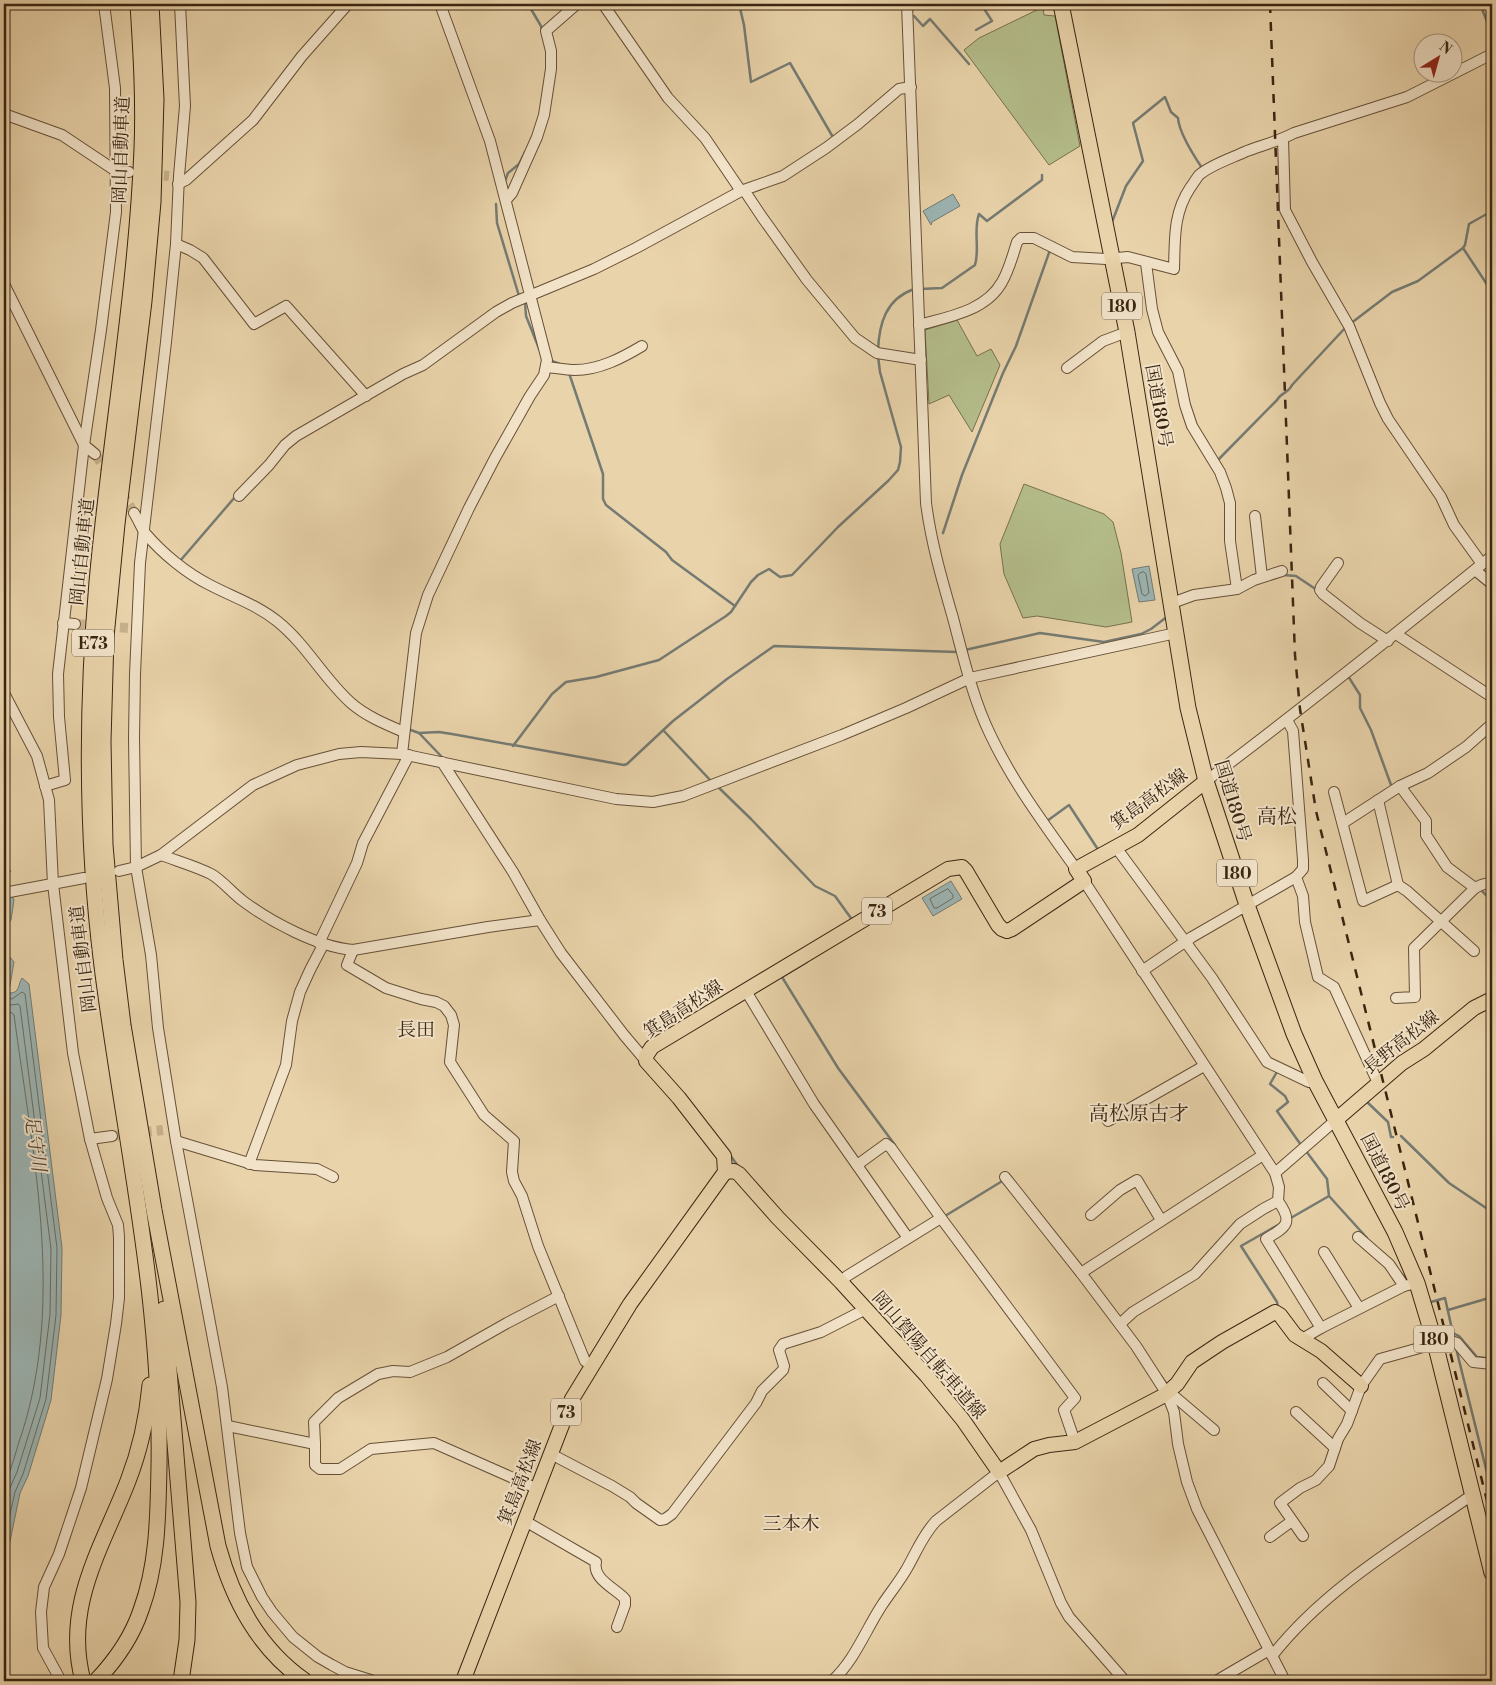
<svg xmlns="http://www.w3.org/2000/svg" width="1496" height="1685" viewBox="0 0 1496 1685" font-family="'Libre Bodoni','Noto Serif JP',serif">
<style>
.green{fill:#b4bd8b;stroke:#77714e}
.water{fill:#9cb5b4;stroke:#757b73}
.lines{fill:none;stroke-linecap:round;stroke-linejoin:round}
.shore{stroke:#6b6d62;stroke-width:1}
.stream{stroke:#757b73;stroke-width:2.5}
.minor-tunnel{stroke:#c6b08b;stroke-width:10;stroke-dasharray:10 5;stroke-linecap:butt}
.minor-casing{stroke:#665037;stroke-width:12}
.major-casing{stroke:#3a2511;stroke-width:16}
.highway-casing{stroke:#3a2511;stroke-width:17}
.minor{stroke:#f1e2c8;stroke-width:10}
.major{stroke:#e9d3aa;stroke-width:14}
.highway{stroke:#e9d3aa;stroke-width:15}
.rail{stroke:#3a2511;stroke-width:2.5;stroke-dasharray:9 9;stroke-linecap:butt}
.labels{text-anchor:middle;stroke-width:4;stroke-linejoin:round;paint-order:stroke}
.shield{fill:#f1e2c8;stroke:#715e48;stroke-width:1}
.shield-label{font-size:16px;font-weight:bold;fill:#3a2511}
.street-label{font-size:18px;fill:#3a2511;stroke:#f1e2c8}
.neighbourhood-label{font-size:19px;fill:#3a2511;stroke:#f1e2c8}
.water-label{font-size:19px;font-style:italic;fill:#52493a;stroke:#f1e2c8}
.quarter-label{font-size:20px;fill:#3a2511;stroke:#f1e2c8}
</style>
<rect width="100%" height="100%" fill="#e9d3aa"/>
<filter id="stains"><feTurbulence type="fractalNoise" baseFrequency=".004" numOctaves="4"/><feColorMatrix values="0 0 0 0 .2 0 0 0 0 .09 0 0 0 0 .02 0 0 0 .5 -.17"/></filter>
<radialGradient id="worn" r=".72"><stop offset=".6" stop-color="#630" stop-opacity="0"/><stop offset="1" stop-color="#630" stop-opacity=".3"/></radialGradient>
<!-- green -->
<g class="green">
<polygon points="1043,7 1044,15 1055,16 1080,146 1049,165 964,50 979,38"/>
<polygon points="957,320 977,356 991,349 1000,365 972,432 949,395 929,404 925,330"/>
<polygon points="1024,484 1104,514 1113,522 1121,553 1132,622 1106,627 1037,616 1023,618 1004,574 1000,544"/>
</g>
<!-- water -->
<g class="water">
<polygon points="953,194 960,206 932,222 931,225 923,211"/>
<polygon points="1149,566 1155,600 1139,602 1132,569"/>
<polygon points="7,869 11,871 6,877 6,881 14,900 11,920 8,924 4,942 4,872"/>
<polygon points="951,881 962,899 933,916 922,898"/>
<path d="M10 957 14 962 9 991 10 993C20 993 18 984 22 978L29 984 62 1248 61 1315 51 1400 28 1476 20 1493 4 1570V964L5 968 8 967V959Z"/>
</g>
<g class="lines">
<!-- shore -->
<g class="shore">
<polygon points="1144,572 1146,574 1149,593 1145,596 1142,594 1138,575 1140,573"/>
<polygon points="948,889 953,895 953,898 937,908 934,908 930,899"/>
<polyline points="4,973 8,975 4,990 7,997 12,999 22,992 25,994 57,1248 56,1315 46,1399 23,1474 15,1492 4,1541"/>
<polyline points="4,1002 11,1005 18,1004 20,1006 51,1249 50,1314 40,1398 17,1472 9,1490 4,1511"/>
<path d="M4 1011 12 1013 14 1015C32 1151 65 1298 22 1433 16 1449 13 1468 4 1483"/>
</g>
<!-- stream -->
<g class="stream">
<polyline points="528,4 541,26 542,31"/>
<polyline points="739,4 744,25 751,82 790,63 834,139"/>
<polyline points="1480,4 1492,34"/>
<polyline points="914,16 923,26 930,19 969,64"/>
<polyline points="976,30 992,21 981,4"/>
<polyline points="505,181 508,173 519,164 525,152"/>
<polyline points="496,204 497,223 519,296"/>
<path d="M1112 222 1126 186 1143 161 1133 123 1165 97 1171 112 1178 118C1179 132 1194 156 1202 168"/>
<polyline points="1463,248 1492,292"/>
<polyline points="4,274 8,281"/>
<path d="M920 289 942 288 975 265C980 249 973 230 979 214L987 221 1042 180V175"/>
<polyline points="525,302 526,316 540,351"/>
<polyline points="1350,324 1392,292 1418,281 1463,248 1465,245 1469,224 1492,211"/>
<path d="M878 351C879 323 886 299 914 289"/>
<polyline points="549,360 560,364"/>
<polyline points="569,373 603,474 603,499 606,505 666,552 672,560 735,606"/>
<path d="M1217 461 1277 400C1281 392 1288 394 1292 385L1346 327"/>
<polyline points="943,533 962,475 1003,373 1016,346 1050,250"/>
<polyline points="180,561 235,497"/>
<polyline points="1283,575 1296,576 1317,590"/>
<polyline points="965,650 1040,633 1104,642 1141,634 1151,629 1168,616"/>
<polyline points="1348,676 1360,695 1360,708 1371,730 1391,785 1393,787"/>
<polyline points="408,729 419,733 441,756"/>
<polyline points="663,730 712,782"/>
<polyline points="419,733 439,732 452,734 624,765 627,764 673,721 727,679 774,646 957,652"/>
<polyline points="513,746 552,694 566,682 596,677 659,660 726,616 731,612 751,582 758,575 769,569 780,577 792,575 838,527 888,481 898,470 900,462 901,447 880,372 878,356"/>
<polyline points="716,785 751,819 815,886 835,896 853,921"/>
<polyline points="1047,821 1069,805 1099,851"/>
<polyline points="1480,889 1492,901"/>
<polyline points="807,962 782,977 838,1068 895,1145"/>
<polyline points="1278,1070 1270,1084 1285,1096 1288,1102 1277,1111 1301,1145"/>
<polyline points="1366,1101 1388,1122 1391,1137 1393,1137"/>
<polyline points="1401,1136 1449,1183 1492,1212"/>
<polyline points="1306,1151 1327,1179 1329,1196 1367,1238"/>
<polyline points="730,1155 738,1166"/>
<polyline points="940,1209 945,1216 1004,1180"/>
<polyline points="1289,1219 1329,1196"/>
<polyline points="1278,1225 1241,1246 1277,1302 1278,1307"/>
<polyline points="1400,1273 1406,1278"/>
<polyline points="1431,1302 1445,1298 1454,1338"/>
<polyline points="1448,1310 1489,1298 1492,1295"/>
<polyline points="1453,1333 1459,1336 1477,1357 1486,1358"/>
<polyline points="1456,1348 1492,1493"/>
<polyline points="1161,1376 1168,1386"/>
</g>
<!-- minor-tunnel -->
<g class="minor-tunnel">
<polyline points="149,174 169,176"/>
<polyline points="95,454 110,476"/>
<polyline points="121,492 134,513"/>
<polyline points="75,624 128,628"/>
<polyline points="112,1136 163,1130"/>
</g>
<!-- minor casing -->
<g class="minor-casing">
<g id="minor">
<polyline points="180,4 185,106 179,176 176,244 166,342 140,563 135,674 134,738 136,867 151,955 158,1028 176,1141 222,1387 240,1533 247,1567 262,1597 272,1612 293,1637 318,1657 332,1665 345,1672 374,1681"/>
<polyline points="603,4 668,98 705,138 741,191"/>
<path d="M907 4 926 503C931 542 942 580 953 618 963 656 973 699 990 734 1013 783 1045 825 1076 869"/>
<polyline points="4,114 62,135 116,171 129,172"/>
<polyline points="1283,139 1285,210 1312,262 1349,326 1380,403 1388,419 1441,497 1454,525 1482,564"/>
<polyline points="178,184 186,180 253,120 302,56 348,4"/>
<polyline points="744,190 762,217 807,280 855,338 877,353 921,360"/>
<polyline points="506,200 512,193 537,137 544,115 551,69 551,51 546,31 577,4"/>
<polyline points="176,244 190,250 203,258 254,324 286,306 366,396"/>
<polyline points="1146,263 1152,309 1158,332 1178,371 1185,405 1192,426 1220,472 1226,488 1230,503 1230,541 1237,589 1194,595 1172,603"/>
<polyline points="4,284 84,445 95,454"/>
<path d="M919 325C948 317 986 311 1002 282 1009 270 1013 255 1017 242L1021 238H1034L1072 257 1106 259 1128 257 1174 269C1175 239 1173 214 1190 188 1193 184 1196 179 1199 175 1212 164 1232 158 1247 151 1263 145 1279 141 1294 133L1407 97 1492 54"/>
<path d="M547 367C556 368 566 370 575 370 599 370 622 358 642 346"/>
<polyline points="1067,368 1103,341 1127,332"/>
<polyline points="239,496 269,465 285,445 296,436 403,374 423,365 496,312 512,303 594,269 636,248 741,191 783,176 826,148 858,124 899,89 911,87"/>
<path d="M134 513C138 519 141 527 145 533 162 553 186 573 210 585 233 597 257 605 277 621 307 645 323 678 351 703 366 716 385 724 404 732"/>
<polyline points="1255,516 1262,577"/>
<polyline points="1338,563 1321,587 1320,590 1323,594 1360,623 1388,641"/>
<polyline points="1475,570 1492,584"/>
<polyline points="1237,589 1254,580 1282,571"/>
<polyline points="63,623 75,624"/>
<polyline points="1396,634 1492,697"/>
<polyline points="4,693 37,756 49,800 53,884 73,1053 90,1139 107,1198 118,1225 119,1237 119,1298 116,1324 107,1379 81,1488 59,1554 44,1587 41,1612 43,1648 61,1681"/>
<polyline points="1287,720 1293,731 1303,860 1303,869 1296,877 1303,896 1305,922 1318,977 1334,987 1378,1083"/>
<polyline points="402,754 416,633 428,595 469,508 495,458 530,396 544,375 547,360 490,141 440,4"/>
<polyline points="442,762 513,872 540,920 561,953 624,1035 646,1061"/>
<path d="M1206 781C1303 708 1398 632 1492 556"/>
<polyline points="45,786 65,780 59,717 58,674 84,445 101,330 116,212 115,88 104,4"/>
<polyline points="1400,786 1426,821 1426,835 1447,867 1475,888"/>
<polyline points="1334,792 1363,901 1398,885 1378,800"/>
<polyline points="1343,823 1400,786 1428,773 1466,747 1492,724"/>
<polyline points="1115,846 1212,978 1267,1062 1309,1082 1315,1081"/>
<path d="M161 855C177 861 195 866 211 874 222 880 232 893 243 901 271 922 318 947 353 950L488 927 540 920"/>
<polyline points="119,871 136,867 161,855 253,785 297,765 339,754 361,752 402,754 616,799 653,802 683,796 842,735 906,708 970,678 1176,633"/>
<polyline points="1084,881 1275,1173 1279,1187 1278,1201 1263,1209 1240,1224 1195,1274 1133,1312 1120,1324"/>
<polyline points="1398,885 1407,891 1474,951"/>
<polyline points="4,893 84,878"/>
<polyline points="319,943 357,863 363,843 409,755"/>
<polyline points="353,950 347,965 386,988 421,999 436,1002 444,1006 451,1015 454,1025 450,1062 484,1115 514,1141 512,1172 514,1181 522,1196 538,1246 585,1361 592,1366"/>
<polyline points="1142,971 1192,937 1296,877"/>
<polyline points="746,991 814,1104 908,1238"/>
<polyline points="1396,998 1415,997 1414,948 1475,888 1481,885 1492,882"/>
<polyline points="1108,1121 1204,1066"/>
<polyline points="90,1139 112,1136"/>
<polyline points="176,1141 255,1165 317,1169 333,1177"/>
<polyline points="249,1164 286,1065 292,1021 300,992 310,970 323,945"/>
<polyline points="857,1165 886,1144 891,1148 941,1218 1075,1398 1064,1410 1075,1442"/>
<polyline points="1275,1173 1337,1119"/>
<polyline points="1005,1177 1081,1273 1136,1346 1167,1394 1174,1412 1178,1444 1187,1482 1197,1509 1285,1681"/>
<path d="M1278 1201C1294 1223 1286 1227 1266 1239L1321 1328"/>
<polyline points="1091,1215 1120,1190 1137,1180 1161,1220"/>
<polyline points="1358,1237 1389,1264 1404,1286"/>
<polyline points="1324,1252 1359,1308"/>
<polyline points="1081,1273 1263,1155"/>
<polyline points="841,1282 847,1276 941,1218"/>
<polyline points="1302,1339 1321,1328 1404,1286 1417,1283"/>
<polyline points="1323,1383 1352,1411"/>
<polyline points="1170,1400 1174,1396 1214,1430"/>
<polyline points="1296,1412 1335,1448"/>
<polyline points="228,1426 315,1444 314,1422 338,1398 378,1374 393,1371 410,1372 447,1357 507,1323 559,1296"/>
<polyline points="315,1444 315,1465 320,1469 340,1469 371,1449 434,1443 538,1489"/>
<polyline points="551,1454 612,1486 630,1497 636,1503 660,1520 665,1519 672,1514 756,1403 762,1391 783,1370 784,1366 779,1350 783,1344 821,1332 866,1309"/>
<path d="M525 1521 596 1562C592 1579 615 1588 625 1599V1605L617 1627"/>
<polyline points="1303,1536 1280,1503 1300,1488 1316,1480 1329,1466 1338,1439 1347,1424 1361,1386 1380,1359 1448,1340 1457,1343 1473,1362 1492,1364"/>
<polyline points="1270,1537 1292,1521"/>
<path d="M1272 1656C1325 1588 1403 1543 1472 1495"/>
<path d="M832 1681C855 1660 865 1631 882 1605 890 1593 899 1582 906 1570 916 1553 922 1536 936 1521L999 1472 1031 1530 1061 1603 1069 1617 1125 1681"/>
<polyline points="1216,1681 1269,1650"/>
</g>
</g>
<!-- major casing -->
<g class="major-casing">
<g id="major">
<polyline points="1337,1119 1402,1063 1424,1049 1474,1008 1492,999"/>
<polyline points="725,1172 734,1171 739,1174 778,1218 841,1282 926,1375 963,1420 999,1472 1034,1449 1049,1445 1075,1442 1163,1396 1177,1384 1192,1362 1222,1342 1275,1312 1280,1315 1295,1335 1321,1351 1361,1386"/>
<polyline points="463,1681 572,1399 630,1304 725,1172 724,1156 679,1098 646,1061 646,1056 652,1047 948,869 962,867 966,871 998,925 1002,929 1007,931 1012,929 1084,881 1076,869 1138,835 1206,781"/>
</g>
</g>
<!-- highway casing -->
<g class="highway-casing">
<g id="highway">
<path d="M151 4 156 99 153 202 144 301 117 524 106 637 103 741 105 845 115 960 123 1025 154 1210 218 1546C233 1600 258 1648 305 1681"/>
<polyline points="1061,4 1127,332 1188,708 1206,781 1247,905 1294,1034 1315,1081 1395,1232 1417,1283 1435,1343 1492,1573"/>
<polyline points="164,1309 188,1602 187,1640 181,1681"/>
<path d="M83 1681C63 1606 102 1548 128 1481 140 1450 147 1418 150 1385"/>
<path d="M96 1681C115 1661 132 1637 141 1610 158 1564 158 1514 159 1466 162 1297 123 1133 102 966 86 839 86 710 97 582 110 438 136 294 142 149 144 100 141 52 138 4"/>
</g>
</g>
<!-- minor -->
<use href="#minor" class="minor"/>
<!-- major -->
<use href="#major" class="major"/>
<!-- highway -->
<use href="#highway" class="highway"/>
<!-- rail -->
<polyline class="rail" points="1270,4 1295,655 1300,709 1316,811 1492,1521"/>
</g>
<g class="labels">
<!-- shield labels -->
<g class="shield">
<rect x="1102" y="292.5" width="40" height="27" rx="4"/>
<rect x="72" y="629.5" width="42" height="27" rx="4"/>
<rect x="1217" y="859.5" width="40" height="27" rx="4"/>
<rect x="862" y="897.5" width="30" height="27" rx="4"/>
<rect x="1414" y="1325.5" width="40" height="27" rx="4"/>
<rect x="551" y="1398.5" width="30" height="27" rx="4"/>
</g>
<g class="shield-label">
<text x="1122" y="312">180</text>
<text x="93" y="649">E73</text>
<text x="1237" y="879">180</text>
<text x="877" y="917">73</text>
<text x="1434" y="1345">180</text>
<text x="566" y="1418">73</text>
</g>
<!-- street labels -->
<g class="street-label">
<text transform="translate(121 150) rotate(-88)" y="6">岡山自動車道</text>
<text transform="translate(1159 406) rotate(80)" y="6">国道180号</text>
<text transform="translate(82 552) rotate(-84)" y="6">岡山自動車道</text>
<text transform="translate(1149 799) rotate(-36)" y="6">箕島高松線</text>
<text transform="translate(1233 801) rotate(73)" y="6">国道180号</text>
<text transform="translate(83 959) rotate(-97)" y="6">岡山自動車道</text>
<text transform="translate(683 1009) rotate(-33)" y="6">箕島高松線</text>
<text transform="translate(1401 1042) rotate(-38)" y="6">長野高松線</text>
<text transform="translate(1385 1172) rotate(63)" y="6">国道180号</text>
<text transform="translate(929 1355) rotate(49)" y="6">岡山賀陽自転車道線</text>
<text transform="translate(520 1482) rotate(-69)" y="6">箕島高松線</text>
</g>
<!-- neighbourhood labels -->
<g class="neighbourhood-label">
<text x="416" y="1036">長田</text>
<text x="791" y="1530">三本木</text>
</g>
<!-- water labels -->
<g class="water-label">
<text transform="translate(36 1143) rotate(82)" y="7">足守川</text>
</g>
<!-- quarter labels -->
<g class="quarter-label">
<text x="1277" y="823">高松</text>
<text x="1139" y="1120">高松原古才</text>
</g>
</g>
<!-- margin -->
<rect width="1496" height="1685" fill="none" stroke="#e9d3aa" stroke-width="20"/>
<rect x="5" y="5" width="1486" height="1675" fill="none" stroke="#3a2511" stroke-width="2.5"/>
<rect x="10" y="10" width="1476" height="1665" fill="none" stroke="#3a2511"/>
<!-- north arrow -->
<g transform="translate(1438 58) rotate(37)"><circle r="24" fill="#f1e2c8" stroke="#a8967f"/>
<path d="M0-4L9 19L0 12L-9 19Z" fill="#8f2418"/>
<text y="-8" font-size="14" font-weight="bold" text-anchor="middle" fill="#3a2511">N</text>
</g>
<rect width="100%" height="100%" filter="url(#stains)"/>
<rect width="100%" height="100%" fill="url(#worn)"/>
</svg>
